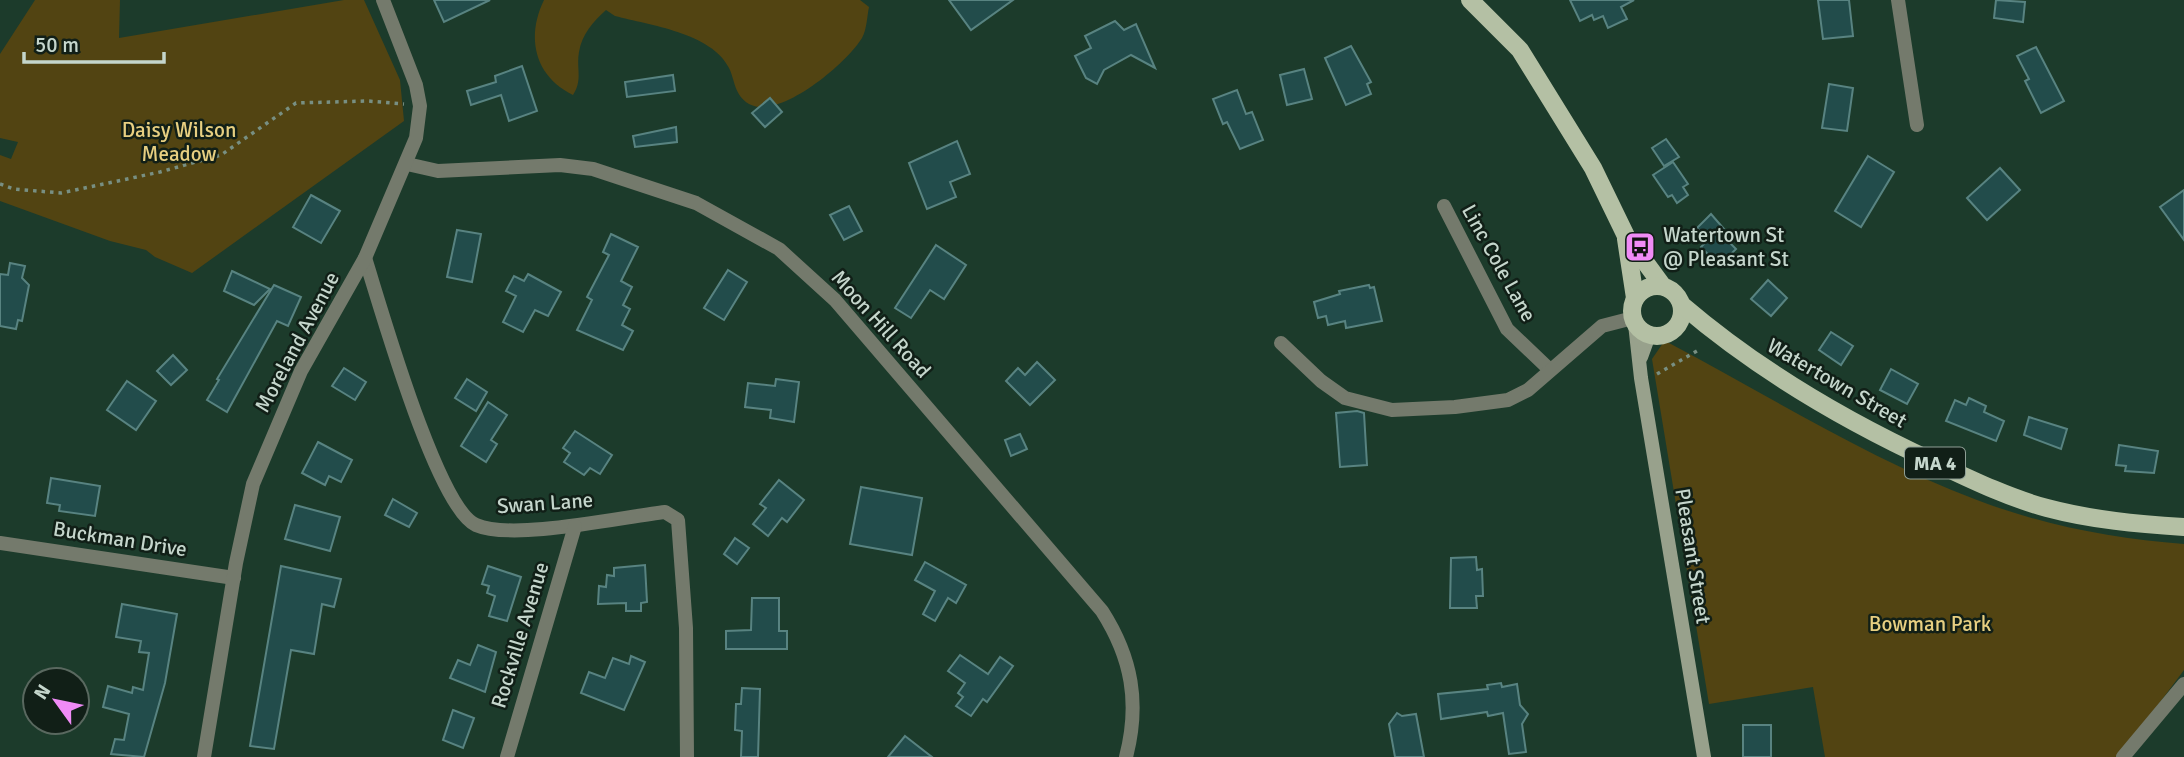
<svg xmlns="http://www.w3.org/2000/svg" width="2184" height="757" viewBox="0 0 2184 757" font-family="Signika,sans-serif">
<style>
.green{fill:#524412}
.building{fill:#224c4b;stroke:#588381;stroke-width:2}
.lines{fill:none;stroke-linecap:round;stroke-linejoin:round}
.path{stroke:#788f82;stroke-width:3.5;stroke-dasharray:3.5 5;stroke-linecap:butt}
.street{stroke:#747a6c;stroke-width:14}
.secondary{stroke:#98a18c;stroke-width:14}
.primary{stroke:#b4c0a4;stroke-width:18}
.labels{text-anchor:middle;stroke-width:5;stroke-linejoin:round;paint-order:stroke}
.shield{fill:#111f17;stroke:#8f9f96;stroke-width:2}
.shield-label{font-size:19px;font-weight:bold;fill:#c5d6cc}
.park-label{font-size:21px;fill:#e7cf81;stroke:#111f17}
.poi-label{font-size:21px;fill:#c5d6cc;stroke:#111f17;text-anchor:start}
.street-label{font-size:21px;fill:#c5d6cc;stroke:#111f17}
</style>
<rect width="100%" height="100%" fill="#1c3b2b"/>
<!-- green -->
<g class="green">
<polygon points="35,0 120,0 119,38 344,0 364,0 400,80 404,121 192,273 155,257 146,250 110,241 0,201 0,155 11,159 18,142 0,138 0,54"/>
<path d="M544 0H860L869 7C867 16 867 29 862 38 847 63 779 121 749 104 734 95 735 80 729 68 712 33 649 25 615 16L606 10C593 22 582 34 579 52 576 69 583 79 573 95 534 76 526 37 544 0Z"/>
<path d="M1663 343H1669C1769 396 1871 460 1977 500 2043 525 2113 539 2184 544V670L2119 757H1825L1813 687 1709 704 1652 359Z"/>
</g>
<!-- building -->
<g class="building">
<polygon points="434,0 490,0 444,22"/>
<polygon points="949,0 1013,0 971,30"/>
<polygon points="1570,0 1634,0 1621,7 1627,19 1608,28 1603,16 1594,20 1592,15 1580,21"/>
<polygon points="1818,0 1849,0 1853,36 1823,39"/>
<polygon points="1996,0 2025,2 2023,22 1994,18"/>
<polygon points="1115,21 1124,30 1136,24 1155,68 1131,55 1104,70 1097,84 1086,78 1075,56 1091,48 1085,36"/>
<polygon points="1351,46 1371,82 1367,84 1371,94 1346,105 1325,58"/>
<polygon points="2036,47 2064,101 2041,113 2025,81 2029,79 2017,56"/>
<polygon points="522,66 537,111 509,121 501,95 471,105 467,91 496,82 495,76"/>
<polygon points="1304,69 1312,99 1287,105 1280,75"/>
<polygon points="673,75 675,91 627,97 625,82"/>
<polygon points="1829,84 1853,88 1847,131 1822,128"/>
<polygon points="1237,90 1246,114 1252,112 1263,140 1240,149 1227,122 1223,124 1213,99"/>
<polygon points="770,98 782,112 765,127 752,113"/>
<polygon points="676,127 677,142 635,147 633,136"/>
<polygon points="1666,139 1679,157 1664,166 1652,148"/>
<polygon points="957,141 970,174 950,182 956,197 927,209 909,163"/>
<polygon points="1868,156 1894,172 1861,227 1835,211"/>
<polygon points="1673,162 1688,184 1683,187 1688,195 1677,203 1672,195 1668,197 1653,175"/>
<polygon points="2000,168 2020,190 1987,220 1967,198"/>
<polygon points="2184,190 2184,240 2160,207"/>
<polygon points="311,195 340,211 321,243 293,227"/>
<polygon points="849,206 862,231 844,240 830,215"/>
<polygon points="1711,214 1724,229 1720,233 1736,249 1719,266 1701,247 1708,240 1697,228"/>
<polygon points="457,230 481,234 472,282 447,277"/>
<polygon points="611,234 638,247 621,281 632,287 623,305 630,309 622,325 633,331 623,350 577,330 592,300 587,297 609,255 603,252"/>
<polygon points="936,245 966,265 944,299 930,290 911,318 895,308"/>
<polygon points="10,263 25,266 22,278 29,285 22,321 18,320 16,329 0,326 0,274 8,275"/>
<polygon points="728,270 747,282 724,320 704,308"/>
<polygon points="232,271 270,289 254,305 224,291"/>
<polygon points="528,274 561,292 548,316 535,310 523,332 503,322 516,296 506,291 514,276 524,281"/>
<polygon points="1768,280 1787,298 1771,316 1751,299"/>
<polygon points="274,285 301,297 288,326 277,321 227,412 207,400 219,380 217,379"/>
<polygon points="1369,285 1370,288 1374,287 1382,321 1346,328 1345,321 1328,325 1326,316 1318,318 1314,302 1340,294 1339,291"/>
<polygon points="1831,332 1853,346 1841,365 1819,350"/>
<polygon points="173,355 187,370 171,385 157,371"/>
<polygon points="1037,362 1055,380 1030,405 1006,381 1018,368 1025,375"/>
<polygon points="344,368 366,382 355,400 332,386"/>
<polygon points="1891,369 1918,384 1907,404 1880,390"/>
<polygon points="467,379 487,392 476,411 455,398"/>
<polygon points="776,379 799,382 794,422 770,418 771,410 745,407 748,383 775,386"/>
<polygon points="127,381 156,401 136,430 107,410"/>
<polygon points="1969,398 1986,406 1984,412 2004,421 1996,441 1946,421 1955,400 1966,405"/>
<polygon points="488,402 507,415 491,440 497,444 486,462 461,446"/>
<polygon points="1357,411 1364,413 1367,465 1340,467 1336,413"/>
<polygon points="2029,417 2067,429 2061,449 2024,435"/>
<polygon points="575,431 612,455 600,474 590,468 584,475 564,462 570,453 563,448"/>
<polygon points="1020,434 1027,449 1011,456 1005,440"/>
<polygon points="318,442 352,460 341,482 329,476 325,485 302,473"/>
<polygon points="2119,445 2158,451 2154,473 2125,471 2126,466 2116,465"/>
<polygon points="51,478 100,486 95,516 59,511 60,505 47,503"/>
<polygon points="779,480 804,500 787,522 782,518 768,536 753,524 766,508 760,504"/>
<polygon points="861,487 922,498 912,555 850,544"/>
<polygon points="393,499 417,513 409,527 385,515"/>
<polygon points="295,505 340,517 330,551 285,539"/>
<polygon points="735,538 749,548 737,564 724,554"/>
<polygon points="1476,557 1477,570 1482,569 1483,596 1476,596 1477,608 1450,608 1451,558"/>
<polygon points="925,562 966,585 956,603 948,598 935,621 923,614 935,591 915,580"/>
<polygon points="645,565 647,602 641,603 641,611 626,611 626,603 598,604 599,586 606,587 607,575 614,576 614,568"/>
<polygon points="281,566 341,579 334,607 322,604 314,654 291,650 274,749 250,746"/>
<polygon points="488,566 521,577 507,621 489,616 495,596 487,593 489,586 482,584"/>
<polygon points="752,598 779,598 779,631 787,631 787,649 726,649 726,631 751,630"/>
<polygon points="122,604 177,614 165,683 144,757 111,754 115,739 124,740 129,714 103,707 108,686 132,693 133,687 143,690 149,653 139,652 141,641 116,637"/>
<polygon points="478,645 496,652 485,692 450,678 458,660 470,665"/>
<polygon points="960,655 988,674 1000,657 1013,666 987,702 983,699 971,716 956,706 963,697 958,693 965,683 948,671"/>
<polygon points="631,656 645,662 624,710 581,693 589,672 605,678 613,658 629,664"/>
<polygon points="1501,683 1502,687 1517,684 1520,705 1528,714 1522,724 1526,752 1509,754 1503,713 1488,716 1487,712 1441,719 1438,694 1488,689 1487,685"/>
<polygon points="742,688 760,689 758,757 741,757 742,731 735,730 736,704 741,704"/>
<polygon points="453,710 474,718 463,748 443,740"/>
<polygon points="1397,713 1402,716 1416,714 1424,757 1395,757 1389,724"/>
<rect x="1743" y="725" width="28" height="32"/>
<polygon points="905,736 932,757 888,757"/>
</g>
<g class="lines">
<!-- path -->
<g class="path">
<polyline points="0,184 14,189 61,193 160,172 221,155 296,103 368,101 404,104"/>
<polyline points="1657,374 1697,351"/>
</g>
<!-- street -->
<g class="street">
<polyline points="1898,0 1917,125"/>
<path d="M407 164 438 171 560 165 593 169 696 203 779 249 835 300 1102 611C1132 658 1140 703 1126 757"/>
<polyline points="1444,206 1507,329 1549,369"/>
<path d="M365 258C380 305 437 508 476 525 513 541 622 517 665 512L678 520 686 628 687 757"/>
<polyline points="1281,343 1321,381 1345,398 1392,410 1455,407 1508,400 1528,390 1602,326 1633,318"/>
<polyline points="0,543 234,578"/>
<polyline points="204,757 236,563 253,484 301,371 365,258 416,138 420,106 416,85 383,0"/>
<polyline points="507,757 575,526"/>
<polyline points="2123,757 2184,684"/>
</g>
<!-- secondary -->
<g class="secondary">
<polyline points="1635,324 1641,378 1704,757"/>
<polyline points="1641,357 1649,335"/>
</g>
<!-- primary -->
<g class="primary">
<polyline points="1470,0 1520,50 1593,168 1626,236 1662,285"/>
<polyline points="1626,239 1635,298"/>
<circle cx="1657" cy="311" r="25"/>
<path d="M1682 305C1758 370 1843 420 1934 462 1970 479 2009 498 2047 508 2092 520 2138 524 2184 527"/>
</g>
</g>
<!-- icons -->
<defs>
<g id="bus-square" transform="scale(1.575)"><rect x="-9" y="-9" width="18" height="18" rx="4" fill="#f08bf6" stroke="#111f17"/><path d="M-5-6H5V4H4V6H2V4H-2V6H-4V4H-5ZM-3.5-4V0h7V-4ZM-3.5 1.2v1.5H-2V1.2ZM2 1.2v1.5H3.5V1.2Z" fill="#111"/></g>
</defs>
<g fill-rule="evenodd">
<use href="#bus-square" x="1640" y="247"/>
</g>
<g class="labels">
<!-- shield labels -->
<rect class="shield" x="1905" y="447.5" width="60" height="31" rx="5"/>
<g class="shield-label">
<text x="1935" y="470">MA 4</text>
</g>
<!-- park labels -->
<g class="park-label">
<text x="179" y="137">Daisy Wilson<tspan x="179" dy="24">Meadow</tspan></text>
<text x="1930" y="631">Bowman Park</text>
</g>
<!-- poi labels -->
<g class="poi-label">
<text x="1663" y="242">Watertown St<tspan x="1663" dy="24">@ Pleasant St</tspan></text>
</g>
<!-- street labels -->
<g class="street-label">
<text transform="translate(1499 263) rotate(61)" y="7">Linc Cole Lane</text>
<text transform="translate(881 324) rotate(48)" y="7">Moon Hill Road</text>
<text transform="translate(297 342) rotate(-62)" y="7">Moreland Avenue</text>
<text transform="translate(1837 383) rotate(30)" y="7">Watertown Street</text>
<text transform="translate(545 503) rotate(-4)" y="7">Swan Lane</text>
<text transform="translate(120 539) rotate(9)" y="7">Buckman Drive</text>
<text transform="translate(1693 556) rotate(81)" y="7">Pleasant Street</text>
<text transform="translate(520 635) rotate(-73)" y="7">Rockville Avenue</text>
</g>
</g>
<!-- north arrow -->
<g transform="translate(56 701) rotate(303)"><circle r="33" fill="#111f17" stroke="#59685f" stroke-width="2"/>
<path d="M0-5L12 26L0 18L-12 26Z" fill="#f08bf6"/>
<text y="-10" font-size="19" font-weight="bold" text-anchor="middle" fill="#c5d6cc">N</text>
</g>
<!-- scale -->
<path d="M24 52v10h140v-10" fill="none" stroke="#c5d6cc" stroke-width="3.5"/>
<text x="35" y="52" font-size="21" fill="#c5d6cc" stroke="#111f17" stroke-width="5" paint-order="stroke">50 m</text>
</svg>
